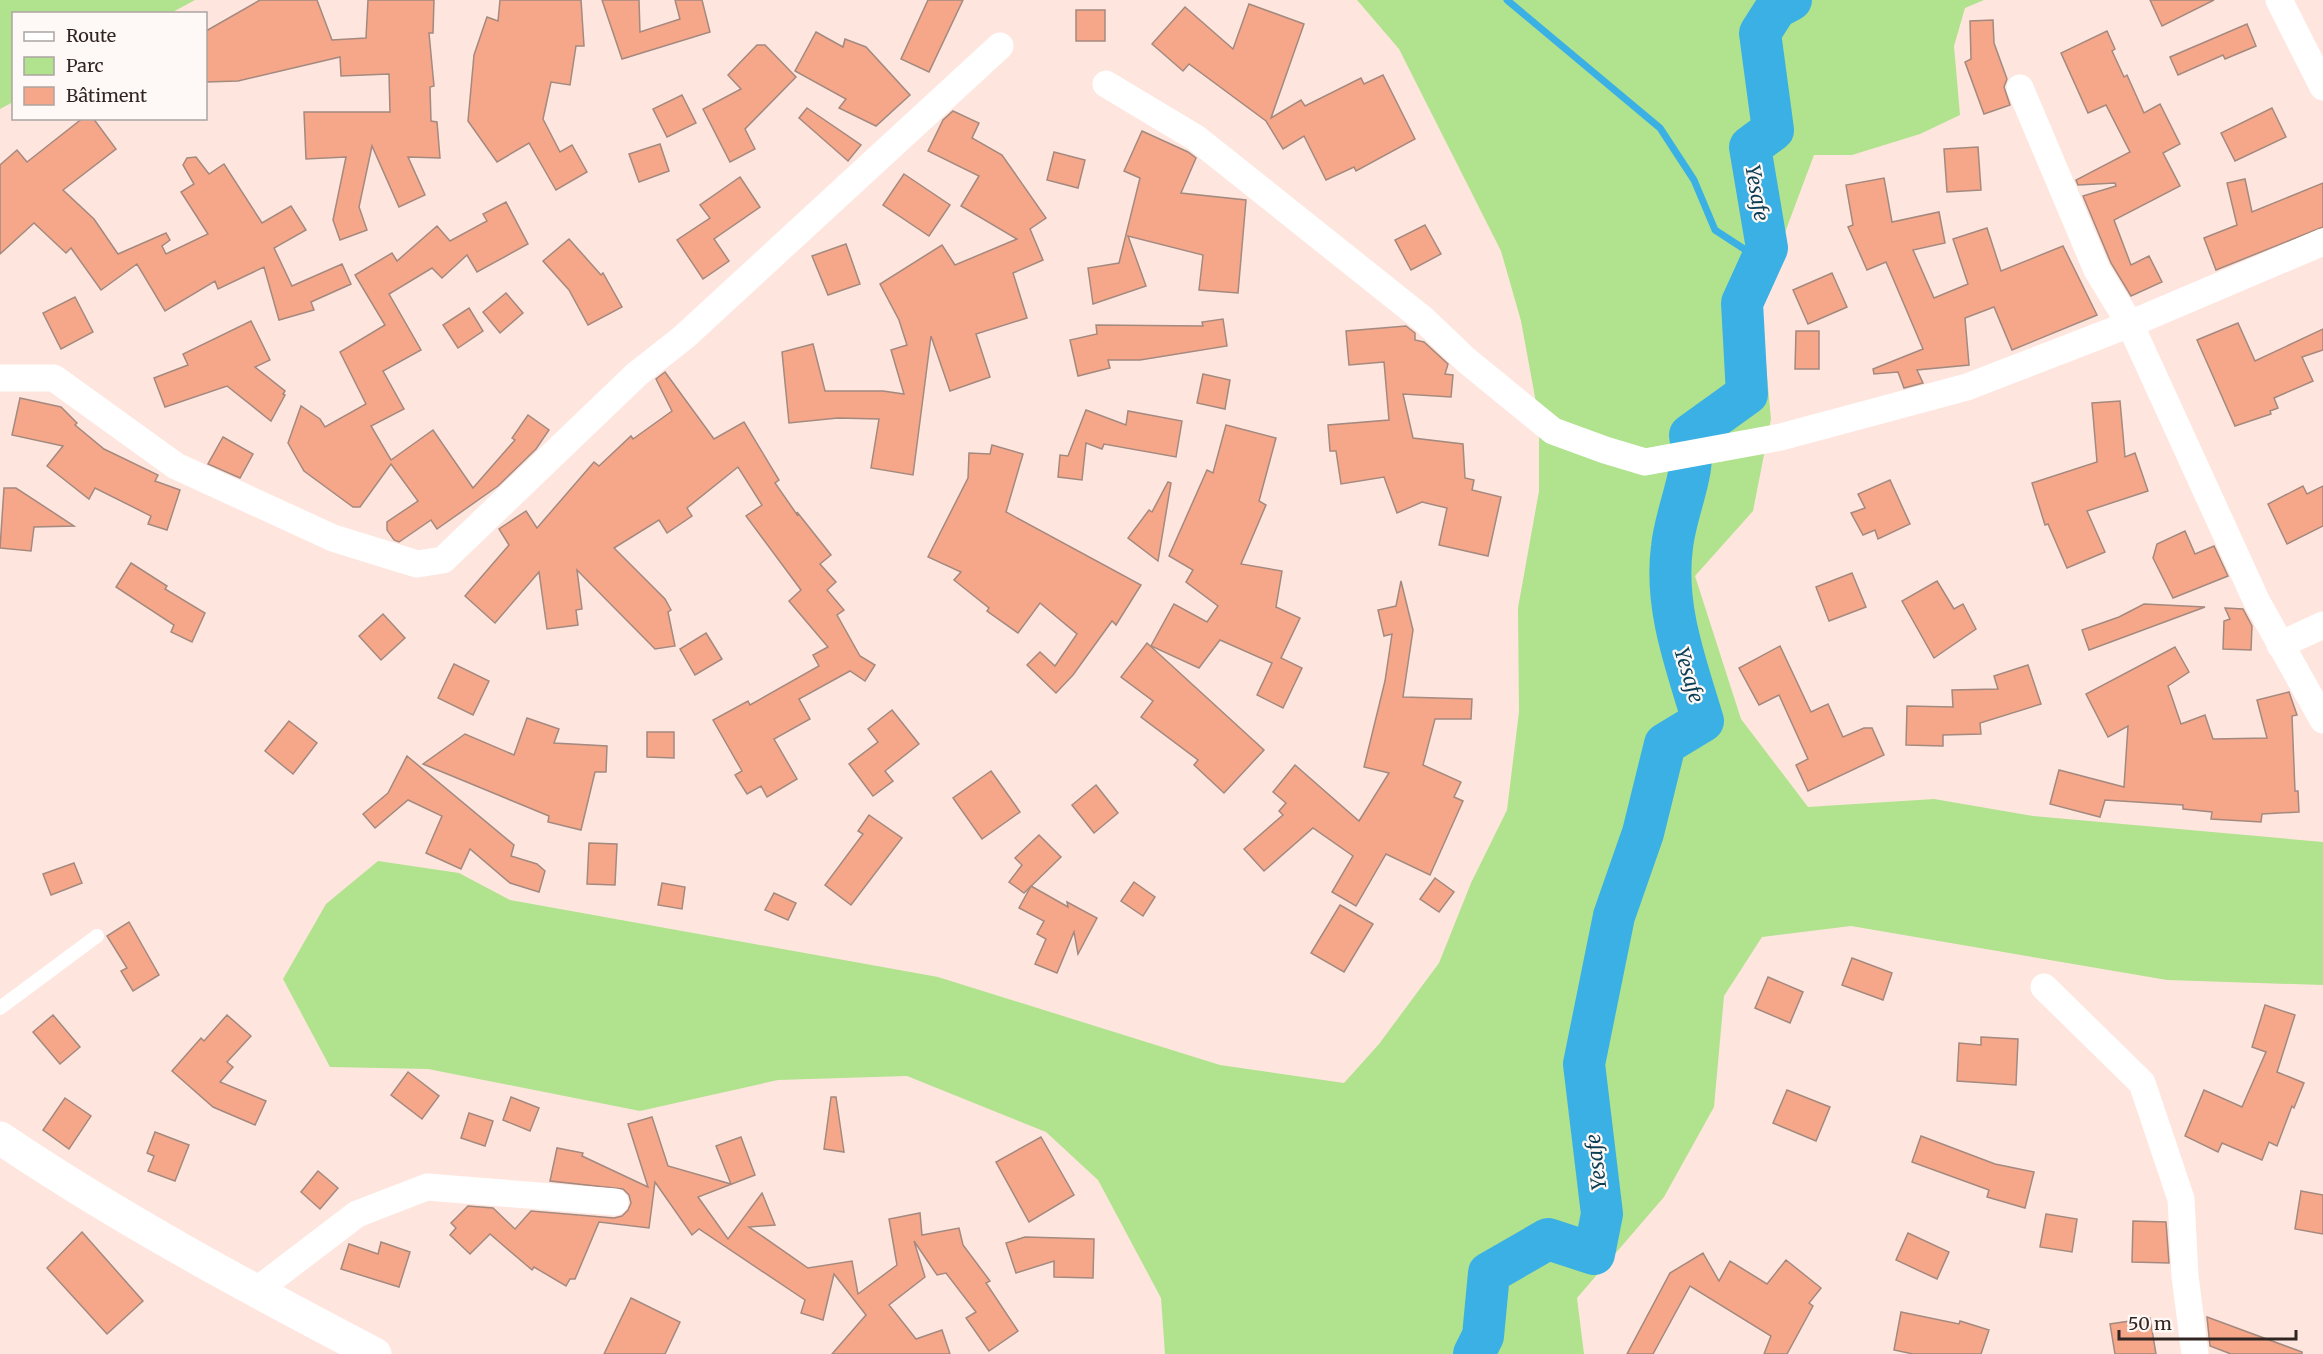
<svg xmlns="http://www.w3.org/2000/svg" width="2323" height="1354" viewBox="0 0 2323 1354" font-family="Merriweather,serif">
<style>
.green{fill:#b1e28e}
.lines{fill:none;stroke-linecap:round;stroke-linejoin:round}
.stream{stroke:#3ab0e5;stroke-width:7}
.river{stroke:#3ab0e5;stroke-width:42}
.building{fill:#f6a78a;stroke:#a4897f;stroke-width:1.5}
.service{stroke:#fff;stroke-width:14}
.minor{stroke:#fff;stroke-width:27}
.tertiary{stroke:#fff;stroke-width:33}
.labels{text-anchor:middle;stroke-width:4.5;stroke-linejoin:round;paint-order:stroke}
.water-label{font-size:20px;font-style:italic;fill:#0b3d53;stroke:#fef8f6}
</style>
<rect width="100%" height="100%" fill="#fee6de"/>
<!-- green -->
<g class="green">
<polygon points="0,0 195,0 171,13 14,14 13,102 0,109"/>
<polygon points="1357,0 1984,0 1965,8 1954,46 1960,115 1920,134 1852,155 1814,155 1760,299 1771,419 1753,511 1695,576 1741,719 1808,807 1934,799 2033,816 2323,842 2323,985 2167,980 1851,926 1762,937 1724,996 1714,1107 1664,1197 1577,1298 1584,1354 1165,1354 1161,1298 1098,1180 1046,1132 907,1076 778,1080 640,1111 428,1069 330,1067 283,979 326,904 378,861 459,873 510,900 938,977 1220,1065 1344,1083 1379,1044 1439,963 1471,883 1507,810 1519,712 1518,608 1539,491 1539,419 1521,321 1501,251 1399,49"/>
</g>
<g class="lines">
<!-- stream -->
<polyline class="stream" points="1507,0 1660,128 1694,180 1715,230 1761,260"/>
<!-- river -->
<path class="river" d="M1474 1354 1483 1336 1489 1273 1548 1239 1594 1254 1602 1214 1584 1064 1614 916 1643 833 1665 744 1703 721C1686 664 1664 607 1672 547 1676 509 1697 472 1690 435L1747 394 1742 303 1767 248 1750 147 1773 130 1760 33 1776 8 1791 0"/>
</g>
<!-- building -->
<g class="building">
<polygon points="260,0 317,0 332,40 366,38 368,0 434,0 433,33 429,33 434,86 430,87 431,121 437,122 440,158 408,157 425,195 399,207 372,146 359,207 367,230 340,240 333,220 346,157 306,159 304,112 390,112 389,74 341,76 340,57 238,81 206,82 206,31"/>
<polygon points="500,0 581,0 584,46 576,46 570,85 551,82 543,119 560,152 572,145 587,172 556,190 529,143 497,162 468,121 474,55 487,17 498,21"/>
<polygon points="602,0 639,0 640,32 680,19 675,0 702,0 710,32 622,59"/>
<polygon points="928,0 963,0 929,72 901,59"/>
<polygon points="2150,0 2214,0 2162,26"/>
<polygon points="1249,4 1304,24 1271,118 1301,100 1305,106 1361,78 1364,84 1383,75 1415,139 1356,171 1354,167 1326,180 1304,136 1283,149 1266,121 1189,64 1183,71 1152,44 1185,7 1233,49"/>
<rect x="1076" y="10" width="29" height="31"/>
<polygon points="1993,20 1994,43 2007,79 2004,87 2010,105 1984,114 1965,62 1971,59 1970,21"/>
<polygon points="2247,24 2256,46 2225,59 2223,55 2178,75 2170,57"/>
<polygon points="2107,31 2115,49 2112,51 2124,77 2127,75 2144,113 2160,104 2180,144 2163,153 2180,186 2114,220 2131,265 2149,256 2162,282 2131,296 2111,263 2083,196 2116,186 2115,183 2078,185 2076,180 2130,152 2106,105 2088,113 2061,53"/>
<polygon points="816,32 843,47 845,39 866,47 910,95 876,126 839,108 846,99 795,71"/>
<polygon points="757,45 765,45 796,77 745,129 755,149 730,162 703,109 741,89 728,75"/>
<polygon points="682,95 696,123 667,137 653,109"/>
<polygon points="807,108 861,145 848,161 799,118"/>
<polygon points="2272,108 2286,137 2235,161 2221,133"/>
<polygon points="953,111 979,123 972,138 1002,155 1046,218 1030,229 1043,260 1013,273 1027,318 976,334 990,377 950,391 931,336 913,475 871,468 879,419 838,418 789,423 782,352 813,344 825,391 883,391 904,394 891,350 907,345 899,320 880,284 942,245 955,265 1017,239 961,206 979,176 928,151 943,120"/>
<polygon points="83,118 93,118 116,149 63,190 94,219 118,254 166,233 170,240 162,246 166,254 208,234 181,192 194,184 183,165 187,158 196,157 209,174 224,164 262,223 291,206 306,230 274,248 292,286 342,264 351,284 311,302 314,310 279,320 264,267 218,289 215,281 165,311 137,264 101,290 71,248 66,253 34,223 0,254 0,165 17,150 27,162"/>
<polygon points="1142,131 1188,152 1196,158 1181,193 1246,200 1238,293 1199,290 1203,255 1128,236 1146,286 1093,304 1088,268 1119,263 1140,178 1124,171"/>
<polygon points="660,144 669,171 639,182 629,154"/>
<polygon points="1978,147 1981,190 1947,192 1944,149"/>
<polygon points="1054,152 1085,160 1078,188 1047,180"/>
<polygon points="904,174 950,205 929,236 883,205"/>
<polygon points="740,177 760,207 714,239 729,261 703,279 677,240 710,218 700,205"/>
<polygon points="1884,178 1892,222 1939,212 1945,243 1913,250 1934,298 1968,284 1953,239 1987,228 2001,271 2063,246 2097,315 2012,350 1994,307 1965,318 1969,365 1917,370 1923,383 1904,388 1898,372 1874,374 1873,369 1923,349 1886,262 1867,270 1848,227 1853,225 1846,185"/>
<polygon points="2245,179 2252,212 2323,183 2323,227 2216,270 2204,238 2237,225 2227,183"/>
<polygon points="506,202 528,244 477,272 467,255 442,278 432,268 389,294 421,350 383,371 404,409 371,426 391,460 433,430 473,488 515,440 512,438 528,415 549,430 536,449 498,486 437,529 431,520 399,542 394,540 387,530 387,522 418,501 391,464 360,507 353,507 304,471 288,443 301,406 320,419 325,427 366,404 340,352 385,325 355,275 392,253 397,261 437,226 450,241 487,221 483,214"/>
<polygon points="1425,225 1441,254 1411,270 1395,240"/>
<polygon points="569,239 601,275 603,273 622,307 588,325 569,290 543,261"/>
<polygon points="846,244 860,284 828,295 812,256"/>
<polygon points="1832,273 1847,307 1808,324 1793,290"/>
<polygon points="506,293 523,313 500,333 483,312"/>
<polygon points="75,297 93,332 61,349 43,313"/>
<polygon points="469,308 483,331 458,348 443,325"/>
<polygon points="1223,319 1227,346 1140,360 1108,360 1110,368 1078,376 1070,340 1097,334 1096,325 1203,326 1202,322"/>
<polygon points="251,321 270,360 255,367 285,391 283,394 285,395 271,421 227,386 165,407 154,378 188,365 183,354"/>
<polygon points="2238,323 2255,361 2323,329 2323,350 2302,357 2313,381 2274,398 2278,408 2270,411 2271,414 2235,426 2197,340"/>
<polygon points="1406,326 1415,333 1415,340 1424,342 1448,364 1445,374 1453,375 1451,397 1403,394 1413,438 1463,444 1465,478 1474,480 1472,490 1501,497 1488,556 1439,545 1447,508 1422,502 1397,513 1384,477 1341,484 1336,451 1330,451 1328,425 1389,420 1384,362 1349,365 1346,331"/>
<polygon points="1796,331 1819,331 1819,369 1795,369"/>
<polygon points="665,372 714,439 744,422 779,480 775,483 798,516 797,512 831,555 820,564 836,582 827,590 844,610 837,615 860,656 875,665 865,681 850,671 799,699 810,719 774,739 797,779 767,797 761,786 747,794 735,775 742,771 713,720 748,701 750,705 819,666 813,655 828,647 789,601 801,590 746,516 762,505 738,467 687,508 692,516 667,533 659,520 614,548 665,599 671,610 668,612 675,646 655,649 577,570 582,609 576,610 578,625 547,629 539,572 495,623 465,596 509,545 499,529 526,511 537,528 594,462 599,466 631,436 633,439 672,411 656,379"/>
<polygon points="1203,374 1230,380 1225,409 1197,403"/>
<polygon points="20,398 61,407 77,423 75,425 104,449 158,475 155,481 180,490 167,530 148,524 151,516 95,488 89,499 47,466 63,446 12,435"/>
<polygon points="2120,401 2125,457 2135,453 2148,491 2087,511 2105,552 2067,568 2048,524 2045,525 2032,483 2097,462 2092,403"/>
<polygon points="1086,410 1126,425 1128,411 1182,421 1176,457 1104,444 1102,449 1086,443 1082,480 1058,477 1060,455 1068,456"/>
<polygon points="1226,425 1276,438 1259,501 1266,505 1241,564 1282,571 1276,607 1300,618 1281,658 1302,668 1283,708 1257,695 1272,663 1220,640 1199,668 1151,646 1174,604 1207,622 1218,606 1186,582 1193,570 1169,556 1207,470 1213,473"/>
<polygon points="223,437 253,454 240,478 208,464"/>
<polygon points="992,445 1023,454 1006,512 1141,585 1116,625 1112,621 1073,675 1056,693 1027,665 1040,652 1055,666 1077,634 1040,603 1018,633 987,611 989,608 954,580 961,572 928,557 968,478 969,453 990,454"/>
<polygon points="1890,480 1910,524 1878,539 1875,530 1863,535 1851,513 1865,508 1858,494"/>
<polygon points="1168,482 1171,483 1158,561 1128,538 1149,510 1152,512"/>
<polygon points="2303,486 2307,494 2323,486 2323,526 2287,544 2268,504"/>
<polygon points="4,488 16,488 74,526 34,527 31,551 0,548"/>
<polygon points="2185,531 2195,554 2214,546 2228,576 2173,598 2153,558 2157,544"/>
<polygon points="131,563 167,586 165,589 205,613 192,642 171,632 174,625 116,587"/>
<polygon points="1852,573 1866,607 1829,621 1816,587"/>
<polygon points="1401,581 1413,630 1403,697 1472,699 1471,719 1435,719 1423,765 1461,782 1454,797 1463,801 1430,875 1386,854 1356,906 1332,892 1353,856 1313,828 1264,871 1244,849 1283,815 1279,811 1286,803 1273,792 1295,765 1359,821 1389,773 1364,767 1385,681 1392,634 1384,636 1378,610 1396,606"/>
<polygon points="1937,581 1954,609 1963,604 1976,629 1934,658 1902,601"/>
<polygon points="2144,604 2205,607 2089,650 2082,630 2119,617"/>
<polygon points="2225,608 2243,609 2252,626 2251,650 2223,649 2224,621 2230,619"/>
<polygon points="383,614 405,638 381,660 359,636"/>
<polygon points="706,633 722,659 695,675 680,649"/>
<polygon points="1147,643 1264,750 1224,793 1194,765 1198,760 1141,717 1153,701 1121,677"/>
<polygon points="1780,646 1811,712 1828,704 1843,737 1864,728 1872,728 1884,755 1808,791 1796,765 1808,759 1779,695 1759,705 1739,668"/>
<polygon points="2175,647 2189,672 2168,686 2181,724 2205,715 2213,739 2267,738 2257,700 2289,692 2297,715 2292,716 2295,791 2298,791 2299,812 2262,814 2261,822 2211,819 2212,812 2183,809 2183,805 2105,800 2100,817 2050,804 2059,770 2124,787 2128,726 2108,737 2086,694"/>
<polygon points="454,664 489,681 473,715 438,698"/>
<polygon points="2028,665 2041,704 1980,723 1981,734 1943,735 1943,746 1906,745 1907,706 1953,707 1952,690 1998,689 1994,676"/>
<polygon points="892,710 919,744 885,771 893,781 873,796 849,764 878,742 868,729"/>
<polygon points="527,718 559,729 554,743 607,746 606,772 595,772 581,830 548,822 549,816 423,764 465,734 514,755"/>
<polygon points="289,721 317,743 293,774 265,751"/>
<polygon points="647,732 674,732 674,758 647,757"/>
<polygon points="407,756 514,845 511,856 537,864 545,871 539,892 510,883 470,849 461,869 426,853 442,816 408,800 375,828 363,814 388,793"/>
<polygon points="991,771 1020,812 982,839 953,798"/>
<polygon points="1096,785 1118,813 1094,833 1072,805"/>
<polygon points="869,815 902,838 851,905 825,885 863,834 858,831"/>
<polygon points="1039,835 1061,857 1024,893 1009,882 1022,865 1015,858"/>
<polygon points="589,843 617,844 615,885 587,884"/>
<polygon points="74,863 82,883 51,895 43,874"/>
<polygon points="1435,878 1454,892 1439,912 1420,899"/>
<polygon points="1134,882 1155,897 1143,916 1121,901"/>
<polygon points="662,883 685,887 682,909 658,905"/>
<polygon points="1031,886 1068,907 1067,902 1097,918 1078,954 1074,932 1057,973 1035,964 1046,939 1037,934 1044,921 1019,908"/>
<polygon points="774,893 796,903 788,920 765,910"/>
<polygon points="1340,905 1373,924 1344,972 1311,953"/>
<polygon points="129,922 159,975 133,991 121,971 127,968 107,936"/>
<polygon points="1852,958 1892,973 1883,1000 1842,985"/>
<polygon points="1768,977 1803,992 1790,1023 1755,1008"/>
<polygon points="2265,1005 2295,1015 2277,1072 2304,1083 2294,1108 2292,1106 2277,1146 2269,1142 2262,1160 2222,1143 2218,1152 2185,1136 2204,1090 2242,1107 2266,1052 2252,1047"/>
<polygon points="53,1015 80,1047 60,1064 33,1032"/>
<polygon points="227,1015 251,1036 227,1062 233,1067 220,1082 266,1101 255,1125 213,1107 172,1071 201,1038 204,1041"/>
<polygon points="1981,1037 2018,1039 2016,1085 1957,1081 1959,1043 1981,1045"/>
<polygon points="408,1072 439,1096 422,1119 391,1095"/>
<polygon points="1787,1090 1830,1107 1816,1141 1773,1123"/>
<polygon points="511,1097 539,1108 530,1131 503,1120"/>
<polygon points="831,1097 836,1097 844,1152 824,1149"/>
<polygon points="65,1098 91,1116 69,1149 43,1130"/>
<polygon points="469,1113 493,1121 485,1146 461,1138"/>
<polygon points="652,1117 668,1166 731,1184 716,1146 741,1137 755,1175 698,1197 728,1239 762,1193 775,1225 749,1227 808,1268 852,1261 858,1294 897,1265 889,1219 920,1213 922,1235 959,1228 963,1245 990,1281 986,1283 1018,1331 989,1351 966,1318 976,1312 946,1273 937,1275 914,1241 925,1277 889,1305 916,1339 942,1330 950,1354 832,1354 866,1315 834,1274 823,1320 801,1313 805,1300 699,1229 692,1235 655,1182 649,1228 599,1222 575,1279 570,1279 566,1286 534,1267 532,1270 490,1234 470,1254 450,1235 456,1228 451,1223 468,1206 493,1208 515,1229 531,1211 614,1218 622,1216 628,1210 631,1203 629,1195 623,1189 550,1181 557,1148 583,1153 582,1156 648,1187 628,1124"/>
<polygon points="155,1132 189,1145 175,1181 148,1171 154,1156 147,1153"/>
<polygon points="1921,1136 1995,1164 2034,1172 2025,1208 1987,1197 1989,1190 1912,1162"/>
<polygon points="1041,1137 1074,1195 1029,1222 996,1162"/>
<polygon points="318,1171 338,1188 320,1209 301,1192"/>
<polygon points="2301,1191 2323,1195 2323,1234 2295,1229"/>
<polygon points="2046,1214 2077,1219 2072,1252 2040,1247"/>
<polygon points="2133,1221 2166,1222 2169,1263 2132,1262"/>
<polygon points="82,1232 143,1301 107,1334 47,1268"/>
<polygon points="1908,1233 1949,1252 1937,1279 1896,1260"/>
<polygon points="1025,1237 1094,1239 1093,1278 1054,1277 1054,1261 1016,1273 1006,1243"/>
<polygon points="381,1242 410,1252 399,1287 341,1269 349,1244 378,1254"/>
<polygon points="1703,1253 1719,1281 1730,1261 1767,1284 1786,1260 1821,1288 1809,1303 1813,1306 1787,1354 1764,1354 1771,1336 1690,1286 1653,1354 1627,1354 1670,1273"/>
<polygon points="631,1298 680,1322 665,1354 604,1354"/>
<polygon points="1901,1312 1959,1324 1960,1321 1989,1330 1981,1354 1913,1354 1894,1350"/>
<polygon points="2207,1317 2302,1352 2302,1354 2231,1354 2210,1346"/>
<polygon points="2150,1318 2156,1354 2115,1354 2110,1324"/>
</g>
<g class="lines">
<!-- service -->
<polyline class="service" points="0,1008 97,936"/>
<!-- minor -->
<g class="minor">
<polyline points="2279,0 2323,87"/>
<polyline points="1106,84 1196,138 1423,319 1466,360 1553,431 1605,450 1645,462 1781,437 1967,387 2130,324 2323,242"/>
<polyline points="2020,88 2097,270 2130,324 2257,602 2323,720"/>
<polyline points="0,378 54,378 176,466 333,538 417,564 443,560 637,374 684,337 1000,46"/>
<polyline points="2280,645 2323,625"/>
<polyline points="2044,987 2142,1083 2181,1199 2185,1276 2195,1354"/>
<polyline points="256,1291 357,1214 427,1187 615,1202"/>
</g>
<!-- tertiary -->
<path class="tertiary" d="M0 1138C120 1219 247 1287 375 1354"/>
</g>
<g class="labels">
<!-- water labels -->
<g class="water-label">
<text transform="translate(1757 193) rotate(80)" y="7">Yesafe</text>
<text transform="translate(1689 675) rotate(73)" y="7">Yesafe</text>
<text transform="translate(1596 1162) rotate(-97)" y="7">Yesafe</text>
</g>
</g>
<!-- legend -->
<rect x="12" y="12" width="195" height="108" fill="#fef8f6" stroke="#aca4a1" stroke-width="1.5"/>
<rect x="24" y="32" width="30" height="9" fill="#ffffff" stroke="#aca4a1" stroke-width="1.5"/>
<text x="66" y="42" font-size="18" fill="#302521">Route</text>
<rect x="24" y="57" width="30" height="18" fill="#b1e28e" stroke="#aca4a1" stroke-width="1.5"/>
<text x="66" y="72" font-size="18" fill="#302521">Parc</text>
<rect x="24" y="87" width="30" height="18" fill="#f6a78a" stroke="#aca4a1" stroke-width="1.5"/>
<text x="66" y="102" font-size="18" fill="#302521">Bâtiment</text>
<!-- scale -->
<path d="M2119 1330v9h177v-9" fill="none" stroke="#302521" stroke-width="3"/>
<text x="2128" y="1330" font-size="18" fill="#302521" stroke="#fef8f6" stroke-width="4.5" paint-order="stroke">50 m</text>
</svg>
